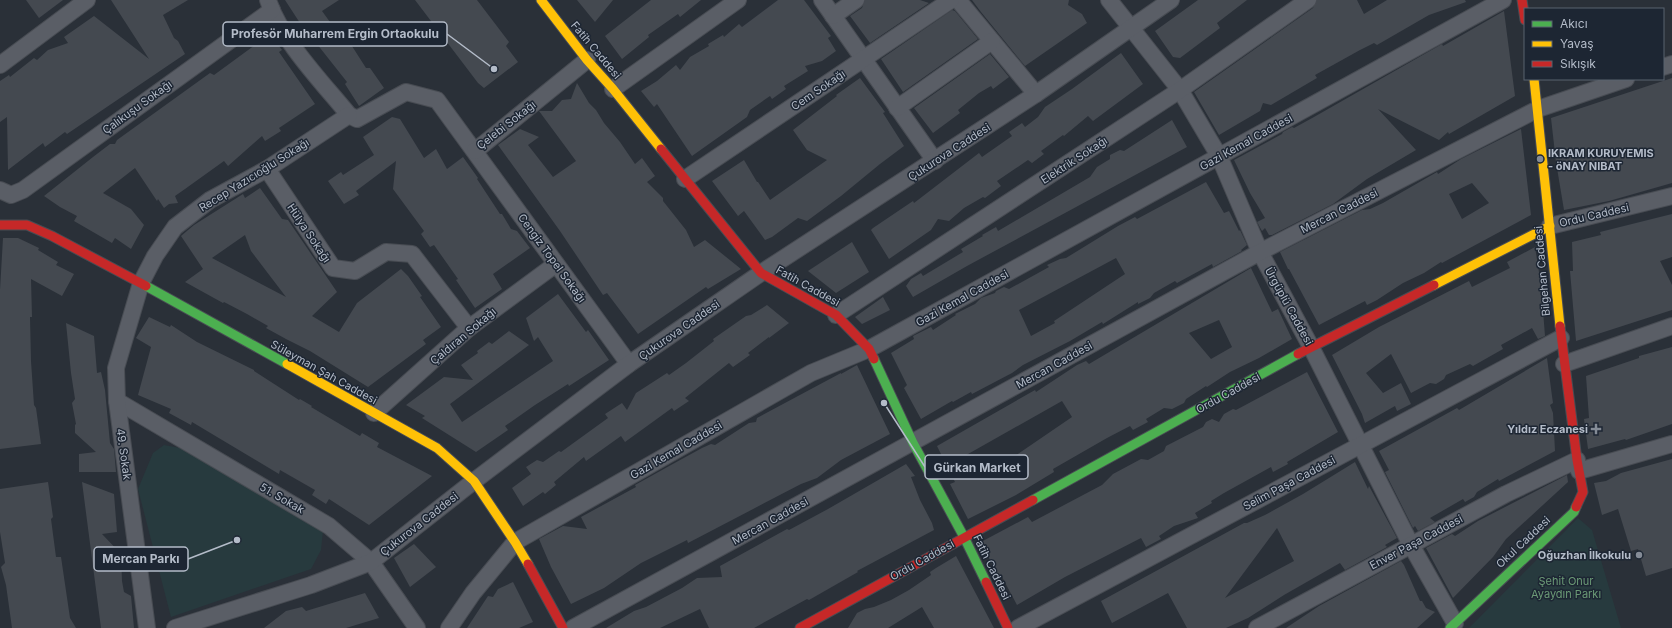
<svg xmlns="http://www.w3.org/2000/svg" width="1672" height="628" viewBox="0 0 1672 628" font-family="Inter,sans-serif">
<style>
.green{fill:#273a3e}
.building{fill:#444950;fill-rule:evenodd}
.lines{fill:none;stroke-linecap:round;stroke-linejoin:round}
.street-casing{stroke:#484c53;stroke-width:18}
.fast-casing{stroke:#484c53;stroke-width:11}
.slow-casing{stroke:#484c53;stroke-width:11}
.jam-casing{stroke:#484c53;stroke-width:11}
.street{stroke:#5a5e66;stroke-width:16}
.fast{stroke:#4caf50;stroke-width:9}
.slow{stroke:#ffc107;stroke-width:9}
.jam{stroke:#c62828;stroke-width:9}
.poi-dot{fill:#848b96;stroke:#1d2633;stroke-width:1.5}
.labels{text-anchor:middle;stroke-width:3;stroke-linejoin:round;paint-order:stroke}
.street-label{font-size:11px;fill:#b4bcc9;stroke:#1d2633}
.poi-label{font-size:11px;font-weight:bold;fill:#b4bcc9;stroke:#1d2633;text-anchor:end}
.park-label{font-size:11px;fill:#6b9a76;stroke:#1d2633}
.leader{fill:none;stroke:#b4bcc9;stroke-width:1.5}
.callout-dot{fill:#b4bcc9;stroke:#1d2633;stroke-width:1.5}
.callout{fill:#1d2633;stroke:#b4bcc9;stroke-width:1.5}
.callout-label{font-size:12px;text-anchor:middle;font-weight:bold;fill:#b4bcc9}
</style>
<rect width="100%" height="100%" fill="#2a3038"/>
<!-- green -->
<g class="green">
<polygon points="164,445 180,448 323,530 321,550 311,569 171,617 138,489 153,453"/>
<polygon points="1578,518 1592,530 1621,628 1469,628"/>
</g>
<!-- building -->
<g class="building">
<polygon points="26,0 63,0 39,18"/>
<polygon points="111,0 188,0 163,15 174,38 178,41 185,54 67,134 65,132 45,147 43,143 8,170 7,117 0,122 0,81 9,75 10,77 34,58 37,60 48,50 68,43 64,37 94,16 149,59"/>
<polygon points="285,0 339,0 322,11 343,40 345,38 350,43 366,68 370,68 384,88 359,106 345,84 347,82 298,20"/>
<polygon points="415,0 477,0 509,42 506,46 518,62 484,88 478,83"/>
<polygon points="577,0 613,0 595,22"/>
<polygon points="651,0 701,0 680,17 678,14 648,35 649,37 622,59 605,36"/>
<polygon points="778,0 804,0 831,36 828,38 836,51 822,61 805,66 808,71 784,86 786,89 772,99 770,96 750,110 747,117 692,156 657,104 654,107 641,91 657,81 676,65 680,70 690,57 709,46 708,44 723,35 724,37 739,24 742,27"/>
<polygon points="865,0 920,0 929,3 870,43 850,16 862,8"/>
<polygon points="972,0 1069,0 1068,5 1082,14 1087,23 1025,66 981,12"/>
<polygon points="1198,0 1247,0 1217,23 1220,28 1180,58 1173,57 1155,31"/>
<polygon points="1317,0 1357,0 1364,14 1387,0 1465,0 1466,2 1429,15 1377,45 1374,43 1360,50 1315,75 1317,78 1271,105 1263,103 1260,111 1219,135 1194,92 1313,8"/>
<polygon points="952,10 955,11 978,39 903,92 881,59"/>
<polygon points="1504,11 1515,96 1449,134 1448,132 1439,140 1378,109 1416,150 1367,179 1333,204 1272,235 1269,235 1265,228 1262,231 1257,222 1265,218 1250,193 1234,160 1282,134 1283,132 1292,127 1294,128 1314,117 1442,44 1443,46"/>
<polygon points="270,34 282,50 279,52 315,104 279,128 281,131 265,141 262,136 228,166 224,161 185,189 175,196 178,203 169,204 164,208 158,199 157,201 135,168 103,193 131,209 144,225 131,249 115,238 112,243 74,221 77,216 60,207 44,196 93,157 110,144 115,144 117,140 210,73 214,75"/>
<polygon points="1121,53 1143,84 1093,121 1088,116 1064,136 1063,135 1041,151 1044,154 1032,163 1028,160 997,181 1001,186 985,198 983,197 964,208 949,221 938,219 931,230 889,259 871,230 873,228 913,201 914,203 979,153 982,157 1012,136 1009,132 1022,123 1025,127 1038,117 1045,107 1072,89"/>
<polygon points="990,54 1009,77 993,89 991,86 979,93 958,110 960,113 933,133 914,108"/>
<polygon points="860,78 885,112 883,113 904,146 880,164 841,196 807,221 798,218 772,237 765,240 744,211 738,216 712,181 744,160 757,182 758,182 770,200 827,160 807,150 793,130 837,96 836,95"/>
<polygon points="1672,78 1672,183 1609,201 1564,210 1556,162 1551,118"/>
<polygon points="577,83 589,103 596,110 604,123 620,142 635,164 642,158 655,176 647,182 663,198 663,201 686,230 694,247 705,240 741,269 708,289 706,287 638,334 607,293 603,295 560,231 498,145 520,129 539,137 528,145 553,177 576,161 539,111 552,111 562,100 571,99"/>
<polygon points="392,117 400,119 424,158 436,149 447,169 463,157 478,178 477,179 500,214 502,214 511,229 517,231 530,248 493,274 502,289 475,308 456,280 458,279 434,245 430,247 421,234 424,231 393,189 396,161 356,191 359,195 344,204 328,181 341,172 343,175 374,155 363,137"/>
<polygon points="1172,120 1187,147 967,266 913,297 906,286 911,279 921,273 923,276 963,252 961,249 983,236 982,235 996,227 998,231 1090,177 1097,167 1110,159 1110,155 1120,150 1124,151"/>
<path d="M1521 129 1531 215 1442 263 1441 262 1424 273 1403 283 1377 300 1367 305 1365 301 1319 325 1289 269H1288L1280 252 1362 210 1370 209 1383 203 1437 172 1438 174 1461 159ZM1472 183 1489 203 1462 219 1449 194Z"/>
<path d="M1206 182 1224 213 1229 211 1239 231 1240 230 1247 245 1241 250 1242 251 1213 267 1212 264 1177 283 1175 281 1154 293 1150 298 1138 304V302L1103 324 1102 322 1070 341 1023 365 1012 373 972 394 971 392 953 402 952 401 921 419 904 388 907 385 891 353 914 339 913 336 931 327 933 330 956 315 955 314 975 304 981 298 995 293 996 291 1004 287 1009 289 1049 267 1047 265 1060 259 1066 258 1118 226 1135 217 1137 219ZM1116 258 1125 274 1054 321 1055 323 1031 336 1019 310Z"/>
<path d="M260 188 282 219 288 220 337 292 312 316 339 332 357 303 401 269 408 276 422 296 420 297 441 327 423 340 426 344 368 387 310 351 286 339 266 328 268 326 247 314 224 302 223 303 185 282 203 269 181 236 194 225 243 194 245 198ZM245 235 251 251 286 297 212 258Z"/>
<polygon points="1672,214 1672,257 1660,261 1672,285 1672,310 1576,341 1570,271 1573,271 1572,242 1601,235 1600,232"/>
<polygon points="3,238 18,238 39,248 38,250 58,262 56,265 74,274 62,296 31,279 32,317 30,317 31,361 34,405 36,408 41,444 0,449 0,290"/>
<polygon points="852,242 869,272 836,293 808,271"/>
<polygon points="1535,247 1541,285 1545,336 1538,339 1532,328 1501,345 1503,349 1473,366 1470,364 1446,375 1444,379 1436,384 1430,383 1411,393 1391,354 1366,373 1383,393 1401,383 1411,404 1397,411 1395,406 1365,423 1362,414 1332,355 1379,327 1469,281 1472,287 1510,268 1507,262"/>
<path d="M1251 268 1272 312 1278 309 1292 339 1259 358 1230 372 1207 387 1206 386 1186 399 1184 403 1172 409 1164 408 1146 419 1148 422 1133 430 1130 426 1107 438 1053 469 1054 472 1016 495 968 519 950 484 955 482 937 446 1035 390 1036 392 1077 365 1086 361 1089 364ZM1219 320 1232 347 1211 359 1189 333ZM1062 401 1072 417 981 479 961 458Z"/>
<polygon points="558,294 586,332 588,330 609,360 569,386 568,384 535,405 505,426 508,430 476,452 422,418 425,416 406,405 444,377 473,380 461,365 478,353 477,351 489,342 492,344 509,331 529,345 450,404 462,422 553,361 538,337 534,341 526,318"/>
<polygon points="883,297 890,310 862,324 855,317"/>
<polygon points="767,305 789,323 769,338 769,337 748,353 750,355 733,367 729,363 685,398 689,401 674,411 672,408 625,442 621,436 586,461 584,457 554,482 556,485 545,494 543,492 523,506 512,488 531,474 526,467 537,460 543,462 559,451 561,452 608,418 605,414 622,403 627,410 636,393 667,373 669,375 686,363 714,341 713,339 746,316 751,315"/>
<polygon points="149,317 170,327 171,325 197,342 254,370 254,371 299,400 300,399 312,406 311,407 360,436 362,433 379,443 377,447 432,476 369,525 329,499 326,504 312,495 315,490 280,470 279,474 192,422 191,425 169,413 171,409 138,395 151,347 136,338"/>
<polygon points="66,323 94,336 97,373 101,372 105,390 110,443 114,449 116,472 79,472 79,454 96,452 75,433 75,425 76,424 72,403 75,399 71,373"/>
<polygon points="1672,347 1672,424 1626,440 1625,439 1588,449 1584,419 1589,418 1586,376 1639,358 1639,356"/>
<polygon points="1547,358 1552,396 1553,403 1550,405 1553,413 1555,451 1499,481 1498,479 1477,492 1474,497 1465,502 1463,499 1430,518 1435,522 1418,531 1415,526 1413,528 1385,472 1389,470 1379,451 1457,408 1459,410"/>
<polygon points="857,365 890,434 841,460 817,478 801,484 688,543 687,540 641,563 604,588 571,604 551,567 539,539 563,526 587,529 581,517 636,487 635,485 671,465 702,448 711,444 715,445 749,423 756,422 757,418 841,373 841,374"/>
<polygon points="1307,372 1338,432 1287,462 1288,464 1273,472 1271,467 1224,493 1211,501 1212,503 1195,513 1198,518 1174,526 1159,536 1161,539 1146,547 1141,538 1065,577 1017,605 1001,575 998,576 981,542 1028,517 1032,522 1102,485 1113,474 1141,459 1148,460 1164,451 1166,446 1203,427 1206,422 1212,419 1219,422 1224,414 1233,409 1236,410"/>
<polygon points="1672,459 1672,568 1646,576 1638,549 1631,551 1618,509 1602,515 1594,483 1606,481 1621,473"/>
<path d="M1355 462 1368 489 1369 486 1397 538 1385 545 1387 547 1345 570 1340 563 1284 595 1248 618 1226 628H1187L1168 593 1112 623 1101 601 1244 523H1247L1265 515 1303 494ZM1277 528 1294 561 1225 598Z"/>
<polygon points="906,464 915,476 911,477 920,500 932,523 934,530 857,571 858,572 809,600 807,599 754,628 709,628 700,609 660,628 606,628 634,611 646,607 682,588 697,578 722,577 720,566 787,529 789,530 828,509"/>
<polygon points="1567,475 1568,482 1506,539 1493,557 1453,598 1426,548 1452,534 1455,536 1478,521"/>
<polygon points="48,482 53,517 51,519 56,557 61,557 70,618 76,628 12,628 6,585 1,567 5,563 0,532 0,489"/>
<polygon points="82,482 114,494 117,532 102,534 121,554 122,581 124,592 131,596 134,628 101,628"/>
<polygon points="414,544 436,567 410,587 394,558"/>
<polygon points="956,556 994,628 934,628 922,607 888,628 848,628 857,613 865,609 874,607 891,600 909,590 931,575 930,572 936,568"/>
<polygon points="1401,561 1404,565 1420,601 1422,601 1426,608 1435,612 1417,628 1286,628 1319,606"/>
<polygon points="513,582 533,622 519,628 467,628 488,596 493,597 498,589"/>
<polygon points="365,593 379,618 346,628 264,628 286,611 302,607 306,611"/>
</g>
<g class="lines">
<!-- street casing -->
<g class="street-casing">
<g id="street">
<path d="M268 0C281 40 322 82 349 115L357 119 406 92 437 100 629 364"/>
<polyline points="822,0 935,161"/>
<polyline points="958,0 1036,94"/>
<polyline points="1109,0 1180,90 1219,156 1260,252 1311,347 1411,545 1455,623"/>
<polyline points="833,16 856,0"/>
<polyline points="0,65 87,0"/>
<polyline points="1663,67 1672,64"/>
<polyline points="613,89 738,0"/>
<polyline points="897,108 992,41"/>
<polyline points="475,151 587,60"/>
<polyline points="267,169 333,268 355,271 386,252 412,254 469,328"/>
<polyline points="685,179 951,0"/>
<polyline points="0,190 11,195 23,190 272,10"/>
<polyline points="1550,226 1672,196"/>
<polyline points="836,315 1180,90 1308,0"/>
<polyline points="1564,364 1672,326"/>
<polyline points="117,401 329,526 371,562 417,628"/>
<polyline points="374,413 469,328 556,264"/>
<polyline points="1579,471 1672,444"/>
<polyline points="147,628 117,401 116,368 141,283 155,256 175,227 210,200 267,169 349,115"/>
<polyline points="175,628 311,585 371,562 474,481 629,364 761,273 1036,94 1171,0"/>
<polyline points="449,628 473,593 515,542 811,373 869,349 1503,0"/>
<polyline points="573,628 1260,252 1538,109 1626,79"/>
<polyline points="1018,628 1561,338"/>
<polyline points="1257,628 1506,494 1577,460"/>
</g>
</g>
<!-- fast casing -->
<g class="fast-casing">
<g id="fast">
<polyline points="146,286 287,364"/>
<polyline points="874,359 913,443 964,537 986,582"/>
<polyline points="1033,500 1298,354"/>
<polyline points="1450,628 1574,512 1576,507"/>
</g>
</g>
<!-- slow casing -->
<g class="slow-casing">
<g id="slow">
<polyline points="541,0 587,60 613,89 661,149"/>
<polyline points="1534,79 1560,326"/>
<polyline points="1434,285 1550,226"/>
<polyline points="287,364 437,448 474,481 515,542 528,564"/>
</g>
</g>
<!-- jam casing -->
<g class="jam-casing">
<g id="jam">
<polyline points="1522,0 1525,20"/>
<polyline points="661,149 761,273 836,315 869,349 874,359"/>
<polyline points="0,225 27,225 52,236 146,286"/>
<polyline points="1560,326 1577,460 1583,492 1576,507"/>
<polyline points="1298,354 1434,285"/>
<polyline points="528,564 563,628"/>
<polyline points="986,582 1008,628"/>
<polyline points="800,628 1033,500"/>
</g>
</g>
<!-- street -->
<use href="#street" class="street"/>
<!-- fast -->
<use href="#fast" class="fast"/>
<!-- slow -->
<use href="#slow" class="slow"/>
<!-- jam -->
<use href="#jam" class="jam"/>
</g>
<!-- markers -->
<g class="poi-dot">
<circle cx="1540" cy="159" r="4"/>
<path d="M1594 423h4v4h4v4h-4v4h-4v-4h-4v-4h4z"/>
<circle cx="1639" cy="555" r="4"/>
</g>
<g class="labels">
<!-- street labels -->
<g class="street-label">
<text transform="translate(596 50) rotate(50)" y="4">Fatih Caddesi</text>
<text transform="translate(818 90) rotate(-34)" y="4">Cem Sokağı</text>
<text transform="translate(137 107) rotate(-36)" y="4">Çalıkuşu Sokağı</text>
<text transform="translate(506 125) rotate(-38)" y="4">Çelebi Sokağı</text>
<text transform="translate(1246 142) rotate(-29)" y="4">Gazi Kemal Caddesi</text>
<text transform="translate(949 152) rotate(-33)" y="4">Çukurova Caddesi</text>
<text transform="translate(1074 160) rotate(-33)" y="4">Elektrik Sokağı</text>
<text transform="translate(254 175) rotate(-32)" y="4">Recep Yazıcıoğlu Sokağı</text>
<text transform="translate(1339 211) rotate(-27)" y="4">Mercan Caddesi</text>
<text transform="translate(1594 215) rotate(-13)" y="4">Ordu Caddesi</text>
<text transform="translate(309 233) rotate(56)" y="4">Hülya Sokağı</text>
<text transform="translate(552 258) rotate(54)" y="4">Cengiz Topel Sokağı</text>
<text transform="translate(1542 271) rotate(-95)" y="4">Bilgehan Caddesi</text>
<text transform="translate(808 286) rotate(29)" y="4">Fatih Caddesi</text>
<text transform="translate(962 298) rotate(-29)" y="4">Gazi Kemal Caddesi</text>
<text transform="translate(1289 306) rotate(61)" y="4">Ürgüplü Caddesi</text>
<text transform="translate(679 330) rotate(-35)" y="4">Çukurova Caddesi</text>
<text transform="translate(463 336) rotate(-40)" y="4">Çaldıran Sokağı</text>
<text transform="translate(1054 365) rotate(-29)" y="4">Mercan Caddesi</text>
<text transform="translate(324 372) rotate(29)" y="4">Süleyman Şah Caddesi</text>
<text transform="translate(1228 393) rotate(-29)" y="4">Ordu Caddesi</text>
<text transform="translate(676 450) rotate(-30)" y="4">Gazi Kemal Caddesi</text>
<text transform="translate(124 454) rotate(82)" y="4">49. Sokak</text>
<text transform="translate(1289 483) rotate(-28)" y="4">Selim Paşa Caddesi</text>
<text transform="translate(282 498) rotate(30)" y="4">51. Sokak</text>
<text transform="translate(770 521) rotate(-29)" y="4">Mercan Caddesi</text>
<text transform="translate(419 524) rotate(-38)" y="4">Çukurova Caddesi</text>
<text transform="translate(1416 542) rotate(-28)" y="4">Enver Paşa Caddesi</text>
<text transform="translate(1523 542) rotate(-43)" y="4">Okul Caddesi</text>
<text transform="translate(922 560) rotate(-29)" y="4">Ordu Caddesi</text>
<text transform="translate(992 567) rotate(64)" y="4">Fatih Caddesi</text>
</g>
<!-- poi labels -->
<g class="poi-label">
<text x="1548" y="157" text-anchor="start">IKRAM KURUYEMIS<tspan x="1548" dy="13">- öNAY NIBAT</tspan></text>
<text x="1588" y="433">Yıldız Eczanesi</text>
<text x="1631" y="559">Oğuzhan İlkokulu</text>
</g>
<!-- park labels -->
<g class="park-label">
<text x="1566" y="585">Şehit Onur<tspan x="1566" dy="13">Ayaydın Parkı</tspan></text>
</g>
</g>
<!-- callouts -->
<path class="leader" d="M494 69L447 34M884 403L925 467M237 540L188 559"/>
<g class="callout-dot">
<circle cx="494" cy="69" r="4"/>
<circle cx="884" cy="403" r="4"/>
<circle cx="237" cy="540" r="4"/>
</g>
<g class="callout">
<rect x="223" y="22" width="224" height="24" rx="4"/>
<rect x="925" y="455" width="103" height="24" rx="4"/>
<rect x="94" y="547" width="94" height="24" rx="4"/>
</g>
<g class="callout-label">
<text x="335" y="38">Profesör Muharrem Ergin Ortaokulu</text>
<text x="977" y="472">Gürkan Market</text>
<text x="141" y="563">Mercan Parkı</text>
</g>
<!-- legend -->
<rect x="1524" y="8" width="140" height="72" fill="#1d2633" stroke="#59626f"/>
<rect x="1532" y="21" width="20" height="6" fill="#4caf50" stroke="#59626f"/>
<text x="1560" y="28" font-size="12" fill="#b4bcc9">Akıcı</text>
<rect x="1532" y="41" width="20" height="6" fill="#ffc107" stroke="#59626f"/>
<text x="1560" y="48" font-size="12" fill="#b4bcc9">Yavaş</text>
<rect x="1532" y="61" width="20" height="6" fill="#c62828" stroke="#59626f"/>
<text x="1560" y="68" font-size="12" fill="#b4bcc9">Sıkışık</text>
</svg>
